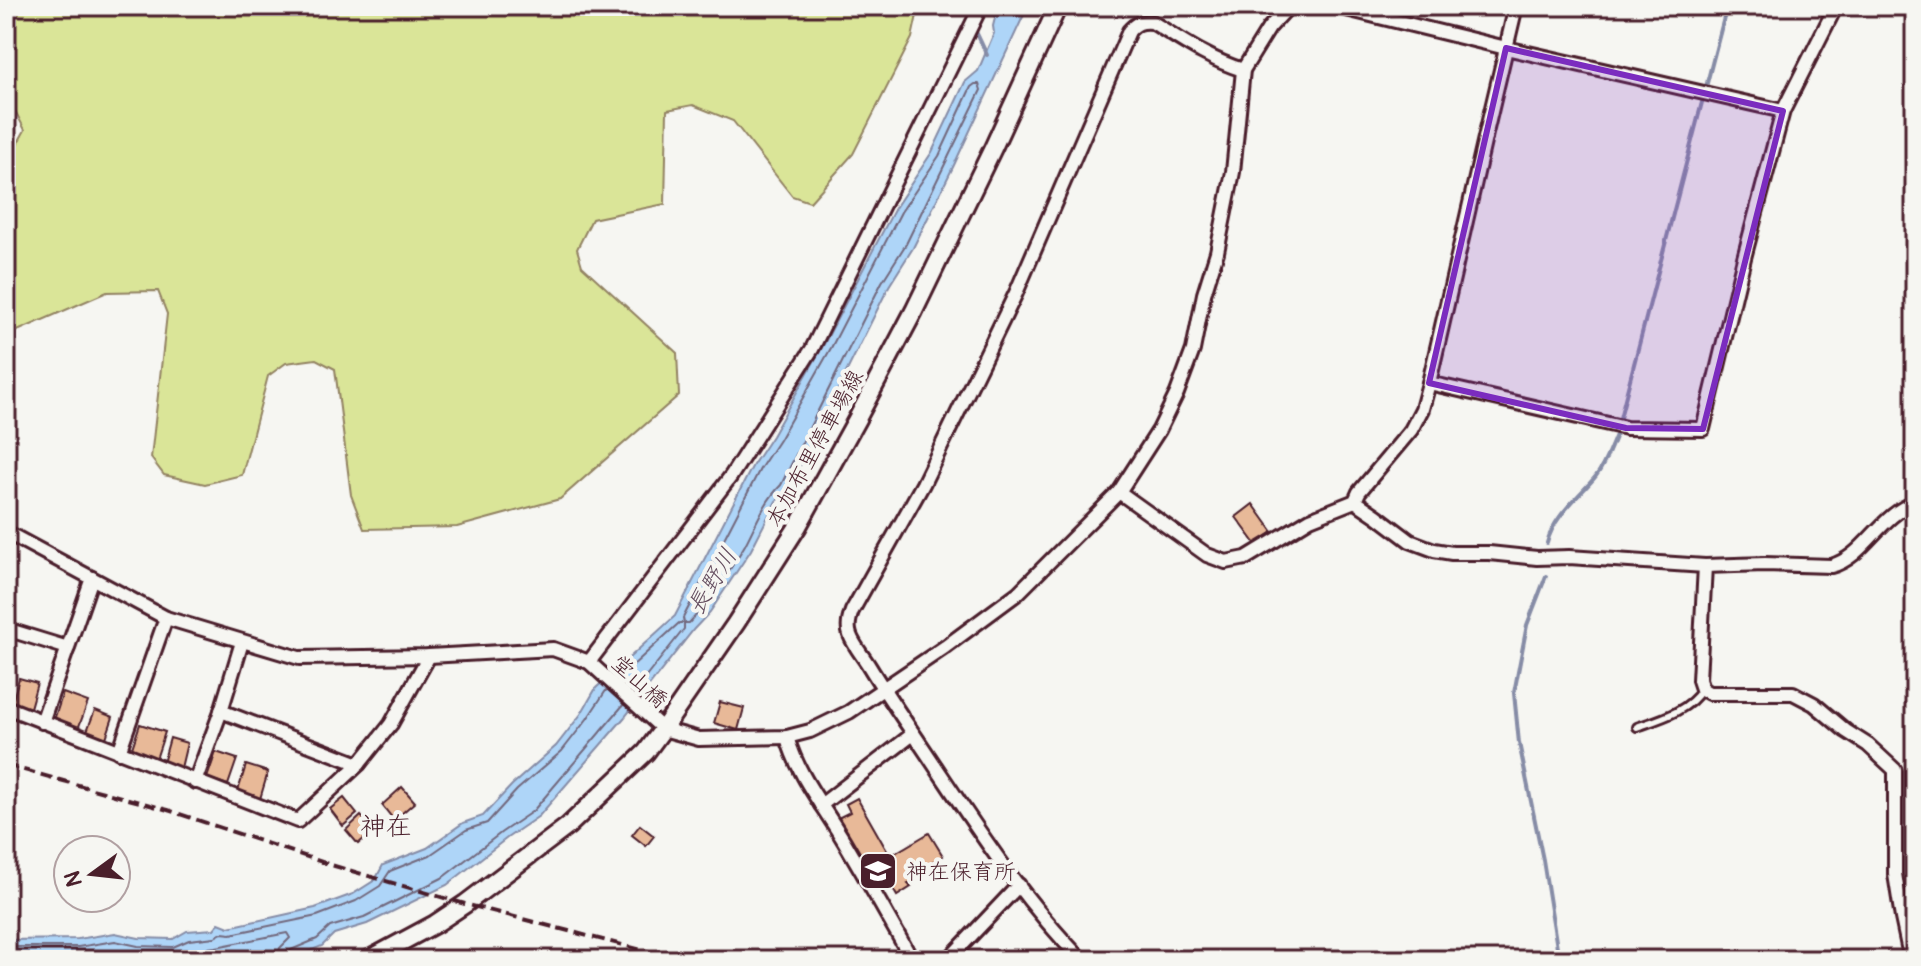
<svg xmlns="http://www.w3.org/2000/svg" width="1921" height="966" viewBox="0 0 1921 966" font-family="Pangolin,'Klee One',sans-serif">
<style>
.green{fill:#dae598;stroke:#928262;stroke-width:2}
.water{fill:#aed5f8;stroke:#868ca6;stroke-width:2}
.lines{fill:none;stroke-linecap:round;stroke-linejoin:round}
.shore{stroke:#72687d;stroke-width:2}
.stream{stroke:#868ca6;stroke-width:4}
.building{fill:#e8b998;stroke:#4a1f2b;stroke-width:2}
.lane-casing{stroke:#4a1f2b;stroke-width:12}
.street-casing{stroke:#4a1f2b;stroke-width:18}
.secondary-casing{stroke:#4a1f2b;stroke-width:22}
.lane{stroke:#f6f6f2;stroke-width:6}
.street{stroke:#f6f6f2;stroke-width:12}
.secondary{stroke:#f6f6f2;stroke-width:16}
.rail{stroke:#4a1f2b;stroke-width:4;stroke-dasharray:12 6;stroke-linecap:butt}
.marked{fill:#7b2cbf;fill-opacity:0.2;stroke:#7b2cbf;stroke-width:6;stroke-linejoin:round}
.labels{text-anchor:middle;stroke-width:8;stroke-linejoin:round;paint-order:stroke}
.street-label{font-size:22px;fill:#4a1f2b;stroke:#f6f6f2}
.poi-label{font-size:22px;fill:#4a1f2b;stroke:#f6f6f2;text-anchor:start}
.water-label{font-size:24px;font-style:italic;fill:#634c5e;stroke:#f6f6f2}
.quarter-label{font-size:26px;fill:#4a1f2b;stroke:#f6f6f2}
</style>
<rect width="100%" height="100%" fill="#f6f6f2"/>
<filter id="ink" filterUnits="userSpaceOnUse"><feTurbulence type="fractalNoise" baseFrequency=".0125" numOctaves="2"/><feDisplacementMap in="SourceGraphic" scale="16" xChannelSelector="R" yChannelSelector="G"/><feConvolveMatrix kernelMatrix="1 2 1 2 8 2 1 2 1" color-interpolation-filters="sRGB"/></filter>
<g filter="url(#ink)">
<!-- green -->
<polygon class="green" points="6,6 919,6 912,38 853,154 810,202 792,196 733,121 693,105 667,110 665,204 592,219 577,249 582,266 677,353 679,395 560,499 457,527 364,529 351,495 335,369 316,359 286,363 268,376 242,475 205,484 164,475 151,458 167,314 158,291 107,292 6,336 6,164 25,130 10,101 6,100"/>
<!-- water -->
<polygon class="water" points="998,6 1028,6 954,165 913,248 889,286 788,490 776,501 751,550 710,612 694,629 624,718 539,816 507,838 447,885 367,924 334,934 322,946 287,960 6,960 6,940 78,939 115,933 139,938 173,939 187,931 214,929 219,923 229,927 315,908 353,894 375,880 383,865 427,848 463,823 483,816 512,785 556,746 581,714 596,688 675,616 753,465 772,436 824,344 895,208 932,152 965,82 978,71 994,33 993,26"/>
<g class="lines">
<!-- shore -->
<g class="shore">
<path d="M619 678 679 623H684L683 618 760 469 779 440 831 348 901 212 939 156 971 87 975 84H979L981 90 906 244 882 282 781 485C764 502 756 524 745 545 729 572 711 600 689 623H684V629L634 692"/>
<polyline points="6,947 78,947 115,941 138,946 173,947 189,940 215,937 222,933 231,934 317,916 356,901 380,886 390,871 430,855 466,830 487,823 517,790 562,751 587,719 607,689"/>
<polyline points="6,958 78,957 115,951 137,956 174,957 192,950 216,947 287,933 290,938 280,948 277,960"/>
<polyline points="287,960 288,955 291,950 317,939 330,927 364,917 442,878 502,832 533,811 624,704"/>
</g>
<!-- stream -->
<g class="stream">
<polyline points="964,6 987,55"/>
<polyline points="1620,418 1727,6"/>
<path d="M1547 543C1554 515 1579 497 1596 476 1605 465 1610 448 1616 435"/>
<polyline points="1546,576 1527,625 1514,693 1519,743 1543,860 1559,960"/>
</g>
</g>
<!-- building -->
<g class="building">
<polygon points="1253,504 1273,532 1256,544 1236,517"/>
<polygon points="19,678 37,683 30,708 12,703"/>
<polygon points="63,693 88,702 78,729 54,720"/>
<polygon points="720,702 744,708 738,730 714,723"/>
<polygon points="95,710 113,717 106,738 87,731"/>
<polygon points="140,724 165,732 156,759 131,751"/>
<polygon points="170,738 187,743 181,768 163,763"/>
<polygon points="216,752 237,759 228,785 207,778"/>
<polygon points="246,765 268,772 260,799 238,791"/>
<polygon points="402,787 415,802 394,820 382,805"/>
<polygon points="344,798 357,814 343,826 330,809"/>
<polygon points="857,798 890,856 929,833 943,856 915,872 918,878 908,884 911,887 897,896 890,884 877,891 836,819 850,812 846,804"/>
<polygon points="361,816 374,830 358,844 346,830"/>
<polygon points="640,825 654,836 646,846 632,835"/>
</g>
<g class="lines">
<!-- lane casing -->
<g class="lane-casing">
<path id="lane" d="M1637 727C1660 719 1689 711 1702 689"/>
</g>
<!-- street casing -->
<g class="street-casing">
<g id="street">
<polyline points="1334,6 1506,48 1783,111"/>
<polyline points="1429,383 1626,428 1703,429 1744,258 1783,111 1836,6"/>
<polyline points="1119,492 1207,555 1226,562 1246,558 1310,519 1355,501 1359,492 1411,430 1422,409 1429,383 1487,129 1516,6"/>
<path d="M1355 501 1377 516 1410 541 1434 550 1452 553H1489L1537 558 1569 557 1705 566 1765 564 1831 566C1865 557 1880 514 1915 503"/>
<polyline points="6,532 166,618 299,658 429,656 553,649 589,662 663,729 699,739 787,737 810,731 849,712 945,647 1018,593 1119,492 1159,430 1177,393 1193,350 1204,294 1217,252 1233,172 1243,70 1269,28 1289,6"/>
<polyline points="1705,566 1699,680 1702,689 1709,693 1793,693 1814,704 1846,731 1868,745 1895,770 1895,874 1902,918 1910,956 1913,960"/>
<polyline points="6,629 68,648"/>
<polyline points="589,662 731,476 812,349 981,6"/>
<polyline points="6,707 298,821 359,764 391,724 429,656"/>
<polyline points="221,711 359,764"/>
<polyline points="42,722 92,578"/>
<path d="M787 737C798 776 824 807 844 841 867 880 890 920 912 960"/>
<polyline points="119,752 166,618"/>
<polyline points="195,782 221,711 242,642"/>
<polyline points="821,805 913,734"/>
<polyline points="948,960 1019,885"/>
<path d="M1082 960C1016 893 966 811 913 733 898 711 883 689 869 666 863 656 854 646 850 635 847 627 849 619 852 611L923 484 1016 293 1129 31C1136 23 1141 21 1152 22 1181 40 1210 60 1243 70"/>
</g>
</g>
<!-- secondary casing -->
<g class="secondary-casing">
<polyline id="secondary" points="368,960 435,924 465,904 568,826 646,752 663,729 736,623 798,526 857,419 914,311 993,148 1058,6"/>
</g>
<!-- lane -->
<use href="#lane" class="lane"/>
<!-- street -->
<use href="#street" class="street"/>
<!-- secondary -->
<use href="#secondary" class="secondary"/>
<!-- rail -->
<polyline class="rail" points="6,765 168,810 331,865 465,904 680,960"/>
</g>
</g>
<!-- marked area -->
<path class="marked" d="M1506 48 1783 111 1703 429 1626 428 1429 383Z"/>
<!-- icons -->
<defs>
<g id="school-square" transform="scale(2)"><rect x="-9" y="-9" width="18" height="18" rx="4" fill="#4a1f2b" stroke="#f6f6f2"/><path d="M0-5L7-2L0 1L-7-2ZM-4 1L0 2.5L4 1V4Q0 6-4 4Z" fill="#fff"/></g>
</defs>
<g fill-rule="evenodd">
<use href="#school-square" x="878" y="871"/>
</g>
<g class="labels">
<!-- street labels -->
<g class="street-label">
<text transform="translate(814 448) rotate(-61)" y="8">本加布里停車場線</text>
<text transform="translate(640 681) rotate(42)" y="8">堂山橋</text>
</g>
<!-- poi labels -->
<g class="poi-label">
<text x="906" y="879">神在保育所</text>
</g>
<!-- water labels -->
<g class="water-label">
<text transform="translate(712 581) rotate(-59)" y="8">長野川</text>
</g>
<!-- quarter labels -->
<g class="quarter-label">
<text x="386" y="835">神在</text>
</g>
</g>
<!-- margin -->
<rect width="1921" height="966" fill="none" stroke="#f6f6f2" stroke-width="32"/>
<rect x="16" y="16" width="1889" height="934" fill="none" stroke="#4a1f2b" stroke-width="3" filter="url(#ink)"/>
<!-- north arrow -->
<g transform="translate(92 874) rotate(255)"><circle r="38" fill="#f6f6f2" stroke="#b1a0a2" stroke-width="2"/>
<path d="M0-6L14 30L0 20L-14 30Z" fill="#4a1f2b"/>
<text y="-12" font-size="22" font-weight="bold" text-anchor="middle" fill="#4a1f2b">N</text>
</g>
</svg>
